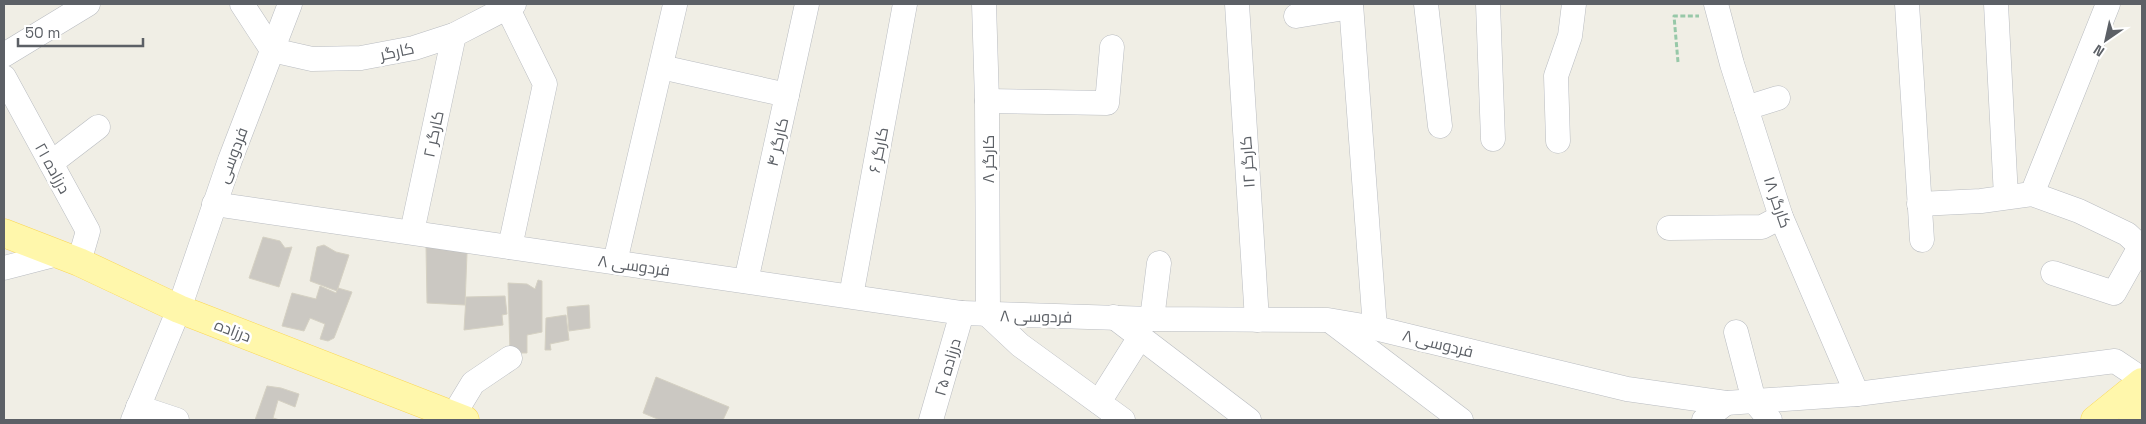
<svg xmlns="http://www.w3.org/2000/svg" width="2146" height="424" viewBox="0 0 2146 424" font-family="'Space Grotesk',Cairo,sans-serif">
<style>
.building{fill:#cbc8c2;stroke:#d5d1c3}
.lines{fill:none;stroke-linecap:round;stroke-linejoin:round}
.minor-casing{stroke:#b9bcc1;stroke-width:25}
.major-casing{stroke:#fbd753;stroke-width:29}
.path{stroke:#97c8a8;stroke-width:3;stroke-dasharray:5 2.5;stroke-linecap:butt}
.minor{stroke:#fff;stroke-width:24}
.major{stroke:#fff7ab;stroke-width:28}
.labels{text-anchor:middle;stroke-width:5;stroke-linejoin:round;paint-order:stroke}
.street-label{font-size:16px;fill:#5c6066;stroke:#fff}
</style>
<rect width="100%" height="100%" fill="#f0eee5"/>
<!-- building -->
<g class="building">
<polygon points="263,237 280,241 285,248 292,247 279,287 249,278"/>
<polygon points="324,245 336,252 349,255 337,291 310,281 317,247"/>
<polygon points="426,246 467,253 465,305 427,303"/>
<polygon points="538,280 542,281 542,332 527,335 527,353 510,353 508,283 527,284 535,289"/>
<polygon points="320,286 336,293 338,288 352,292 334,338 328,341 320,339 325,324 310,318 304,331 282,326 292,293 316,299"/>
<polygon points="505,296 507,314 502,315 503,325 464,330 466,297"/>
<polygon points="589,305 590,328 569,331 567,307"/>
<polygon points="566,315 569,340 550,344 551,350 545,350 546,318"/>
<polygon points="656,377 729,407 723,420 660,420 643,413"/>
<polygon points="267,386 281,388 299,394 295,407 278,400 273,418 280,420 255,420"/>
</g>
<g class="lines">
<!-- minor casing -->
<g class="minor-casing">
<g id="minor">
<polyline points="242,4 272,50 312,59 361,58 414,48 454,35 514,4"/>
<polyline points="984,4 987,101 988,315 1020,345 1123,420"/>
<polyline points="1237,4 1257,320"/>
<polyline points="1351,4 1375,328"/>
<polyline points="1426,4 1440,126"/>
<polyline points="1488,4 1493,139"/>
<polyline points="1716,4 1732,64 1781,217 1857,394"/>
<polyline points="1907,4 1922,240"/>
<polyline points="1996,4 2006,197"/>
<polyline points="507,7 545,84 510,247"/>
<polyline points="1296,16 1351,7"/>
<polyline points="4,55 88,4"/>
<polyline points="661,67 787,95"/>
<polyline points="4,77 88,231 79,262"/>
<polyline points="987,101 1107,103 1112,47"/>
<polyline points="1746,108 1778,98"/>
<polyline points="1558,141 1556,76 1570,36 1574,4"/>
<polyline points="51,163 98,127"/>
<polyline points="2032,194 2108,4"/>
<polyline points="214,204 962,313 1152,319 1328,320 1375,328 1627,389 1726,403 1857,394 2115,361 2142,379"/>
<polyline points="1919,204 1981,201 2032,194 2079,211 2127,234 2142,248"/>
<polyline points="1669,228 1762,227 1781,217"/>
<polyline points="412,232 454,35"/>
<polyline points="615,262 675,5"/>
<polyline points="4,268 58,254"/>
<polyline points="2053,273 2114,293 2140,247"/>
<polyline points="746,281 807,4"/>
<polyline points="851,296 905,4"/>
<polyline points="1114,317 1249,420"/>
<polyline points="1152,319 1159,263"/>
<polyline points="1333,323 1461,420"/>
<polyline points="1736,332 1754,401 1770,420"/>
<polyline points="1099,402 1140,337"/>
<polyline points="138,407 177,420"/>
<polyline points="453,416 473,383 510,358"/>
<polyline points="133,420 179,309 230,160 290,4"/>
<polyline points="931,420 962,313"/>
<polyline points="1704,420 1726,403"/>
</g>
</g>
<!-- major casing -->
<g class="major-casing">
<g id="major">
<polyline points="4,233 79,262 179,309 465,420"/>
<polyline points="2095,420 2142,382"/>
<polyline points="2133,420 2142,413"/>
</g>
</g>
<!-- path -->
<polyline class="path" points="1678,62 1674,16 1699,16"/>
<!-- minor -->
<use href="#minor" class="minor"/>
<!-- major -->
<use href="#major" class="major"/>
</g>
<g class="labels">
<!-- street labels -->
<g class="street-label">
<text transform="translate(397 51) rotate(-12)" y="6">کارگر</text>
<text transform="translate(433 134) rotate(-78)" y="6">کارگر ۲</text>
<text transform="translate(777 142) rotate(-77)" y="6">کارگر ۴</text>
<text transform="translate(878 150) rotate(-79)" y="6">کارگر ۶</text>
<text transform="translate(232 155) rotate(-69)" y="6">فردوسی</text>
<text transform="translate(988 159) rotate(-90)" y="6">کارگر ۸</text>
<text transform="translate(1247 162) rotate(-94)" y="6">کارگر ۱۲</text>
<text transform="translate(53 168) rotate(61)" y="6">درزاده ۲۱</text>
<text transform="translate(1778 202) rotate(71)" y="6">کارگر ۱۸</text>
<text transform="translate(634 265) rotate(8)" y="6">فردوسی ۸</text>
<text transform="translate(1036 316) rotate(1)" y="6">فردوسی ۸</text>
<text transform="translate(233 330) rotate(21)" y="6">درزاده</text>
<text transform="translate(1438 343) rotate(14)" y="6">فردوسی ۸</text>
<text transform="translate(947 367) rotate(-74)" y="6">درزاده ۲۵</text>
</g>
</g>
<!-- border -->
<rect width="2146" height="424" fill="none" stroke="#5c6066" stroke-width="10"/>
<!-- north arrow -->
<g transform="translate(2106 40) rotate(214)" stroke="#ffffff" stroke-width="4" paint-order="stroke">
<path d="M0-4L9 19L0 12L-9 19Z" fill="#5c6066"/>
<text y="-8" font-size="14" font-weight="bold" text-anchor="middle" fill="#5c6066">N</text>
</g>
<!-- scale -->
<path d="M18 38v8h125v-8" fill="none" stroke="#5c6066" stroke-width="2.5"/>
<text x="25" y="38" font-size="15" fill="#5c6066" stroke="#ffffff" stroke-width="4" paint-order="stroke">50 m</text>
</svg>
